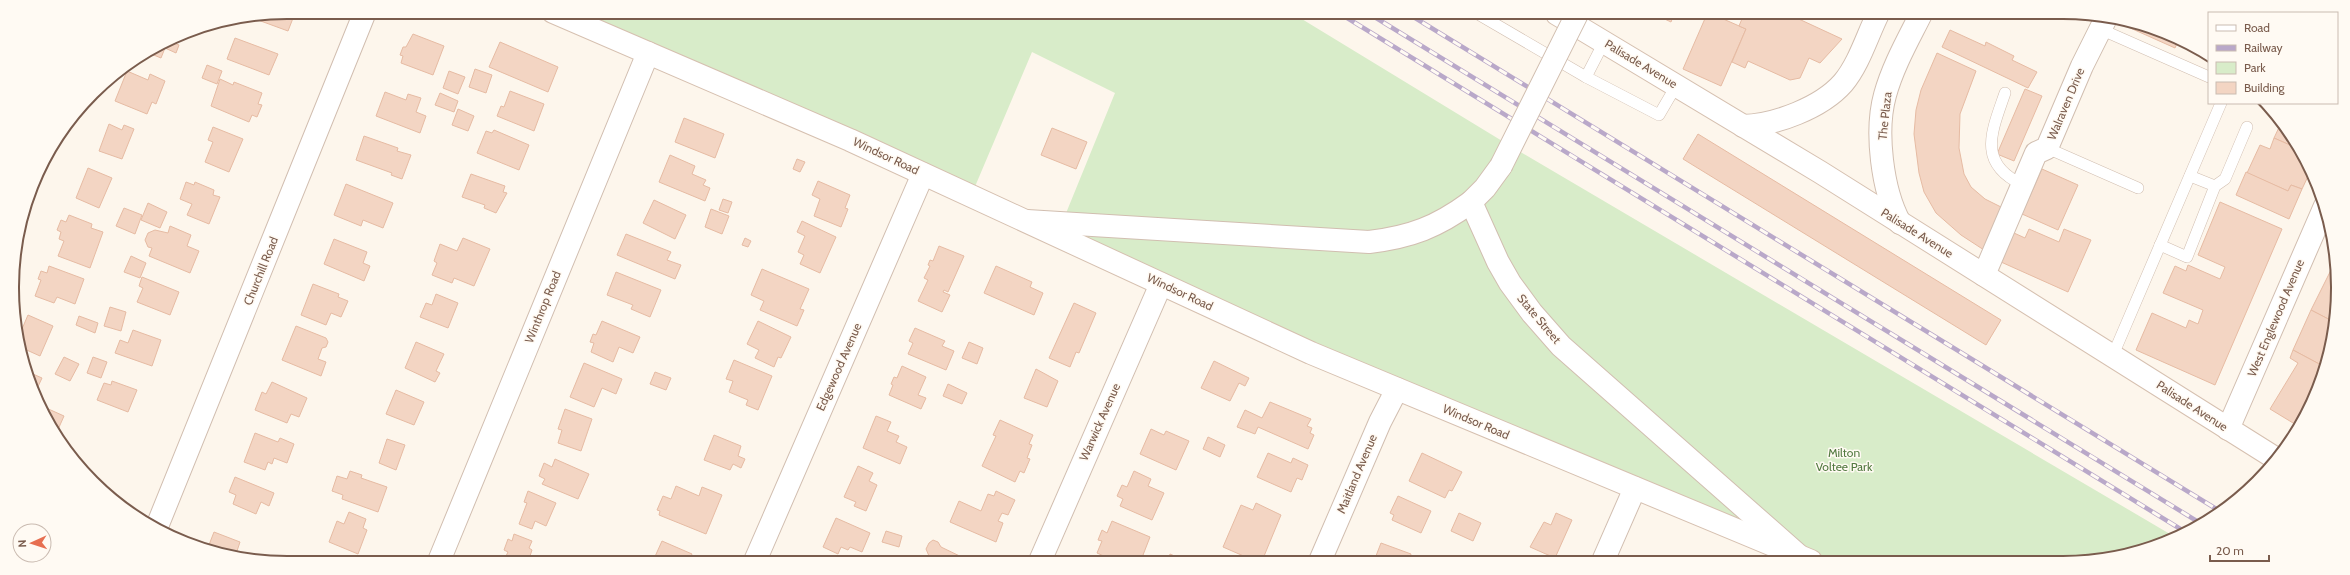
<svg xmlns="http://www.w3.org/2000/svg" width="2350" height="575" viewBox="0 0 2350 575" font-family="Cabin,sans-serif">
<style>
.green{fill:#d8ecc9}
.building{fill:#f3d5c3;stroke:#e6bba3}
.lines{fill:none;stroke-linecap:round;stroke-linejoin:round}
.lane-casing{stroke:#d1beb0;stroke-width:12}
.street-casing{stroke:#d1beb0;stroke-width:24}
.secondary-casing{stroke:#d6c0b0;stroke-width:24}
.lane{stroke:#fff;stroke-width:11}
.street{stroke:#fff;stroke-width:22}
.secondary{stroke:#fff;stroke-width:22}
.rail-casing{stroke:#b9a8c9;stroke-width:4.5}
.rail{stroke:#fffaf3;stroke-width:3;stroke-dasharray:9;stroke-linecap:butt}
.street-bridge-casing{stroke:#d1beb0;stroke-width:24;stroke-linecap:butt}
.street-bridge{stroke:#fff;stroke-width:22}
.labels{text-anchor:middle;stroke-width:3;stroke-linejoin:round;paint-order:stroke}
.street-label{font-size:12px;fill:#7a5c4d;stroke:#fffaf3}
.park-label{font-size:12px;fill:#537a41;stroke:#fffaf3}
.rim{fill:none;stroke:#7a5c4d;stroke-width:2}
</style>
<rect width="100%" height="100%" fill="#fdf6ec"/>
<!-- green -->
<polygon class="green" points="553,12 1292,13 1512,147 2175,537 2098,561 1811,561 1026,221 1062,223 1115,93 1032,52 971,196"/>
<!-- building -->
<g class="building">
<polygon points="288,12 295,13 288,31 258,20 260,15"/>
<polygon points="1654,14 1674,14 1671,22"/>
<polygon points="1707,14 1723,14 1721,18 1746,29 1721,86 1683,69"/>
<polygon points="1744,14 1788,14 1842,39 1820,63 1809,58 1800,78 1790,80 1748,61 1745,68 1732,62 1746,29 1739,26"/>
<polygon points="2130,22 2151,27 2179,39 2175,48 2128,27"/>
<polygon points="1950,30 1985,46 1986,42 2014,56 2012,60 2037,72 2028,88 1942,47"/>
<polygon points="413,34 444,46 433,75 401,63 403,56 400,55 403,47 406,47"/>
<polygon points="235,38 278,54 269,75 227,59"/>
<polygon points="169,41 179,45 176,53 165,48 161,58 149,53"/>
<polygon points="500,42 558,67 548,92 489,67"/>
<polygon points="1937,53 1976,71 1960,114 1959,148 1964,174 1971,187 1985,199 2001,207 1984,250 1961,235 1936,213 1924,192 1919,173 1914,134 1916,110 1921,90"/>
<polygon points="207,65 222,71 217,84 202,78"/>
<polygon points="475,69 492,75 486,93 469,87"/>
<polygon points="127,71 148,80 150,74 165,81 156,104 152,102 147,114 115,101"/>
<polygon points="449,71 465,77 458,94 443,88"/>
<polygon points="220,79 233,85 234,82 262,93 258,104 262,105 257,117 252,115 249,122 211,106"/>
<polygon points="2025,89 2042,96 2014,161 1997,154"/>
<polygon points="510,91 544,104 534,131 497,116 501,106 504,107"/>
<polygon points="385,92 406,100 408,94 421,98 416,112 426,116 420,133 376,116"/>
<polygon points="440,93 458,101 454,112 435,105"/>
<polygon points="458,109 474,116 468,131 452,125"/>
<polygon points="684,118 724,134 715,158 675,142"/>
<polygon points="2282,121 2299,149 2274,138"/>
<polygon points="109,124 122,130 124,125 134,129 122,159 99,151"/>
<polygon points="213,127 243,139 229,172 205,162 213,142 208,140"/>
<polygon points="1052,128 1087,142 1076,169 1041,155"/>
<polygon points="494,130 529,145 519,170 477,153 486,131 492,133"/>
<polygon points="1698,134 2001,320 1986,345 1683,159"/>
<polygon points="364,136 398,148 397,151 411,155 402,179 391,175 392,173 356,160"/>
<polygon points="2274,138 2299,149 2310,166 2311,170 2302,189 2291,185 2288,191 2247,173 2260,145 2270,149"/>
<polygon points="670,155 695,166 692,174 706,180 703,185 710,188 705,201 659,182"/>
<polygon points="797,159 805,162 800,172 793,169"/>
<polygon points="88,168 112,178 99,208 76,198"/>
<polygon points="2042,169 2078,185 2058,230 2022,214"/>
<polygon points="2246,172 2288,191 2291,185 2302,189 2289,219 2236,195"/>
<polygon points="471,174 505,186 503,192 507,193 496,213 484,208 485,205 462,197"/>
<polygon points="818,181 850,195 845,208 848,209 841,227 814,216 820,199 812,195"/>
<polygon points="186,182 194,185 195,182 214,190 213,195 220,197 209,224 187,215 192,204 180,199"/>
<polygon points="346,184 393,203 383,228 363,220 361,226 334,215"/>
<polygon points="723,199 732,202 728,213 719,210"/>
<polygon points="654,200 686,215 675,239 643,223"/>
<polygon points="2220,202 2282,229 2215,385 2136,350 2152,313 2186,328 2189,320 2198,324 2203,310 2163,293 2175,266 2186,271 2188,265 2220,279 2225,267 2198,255"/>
<polygon points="148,203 167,212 160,228 141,220"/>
<polygon points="124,208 142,215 135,234 116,226"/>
<polygon points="711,209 729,216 722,234 705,227"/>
<polygon points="69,215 92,224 91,228 103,232 90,268 58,256 64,241 59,239 61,232 57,230 61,220 66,222"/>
<polygon points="802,221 836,237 820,273 800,264 804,255 798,252 805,236 797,232"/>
<polygon points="170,226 191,235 187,246 199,251 190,273 149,256 152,248 148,247 145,240 148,233 155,230 168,233"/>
<polygon points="2029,229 2059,242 2064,229 2091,240 2068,292 2001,262 2014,233 2025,238"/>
<polygon points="626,234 671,252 667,260 681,265 675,279 617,255"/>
<polygon points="463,238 490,249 474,286 454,278 452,283 432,275 437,263 434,261 440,244 457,251"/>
<polygon points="745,238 751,241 748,247 742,245"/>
<polygon points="334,239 367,252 363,263 370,266 364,281 324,264"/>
<polygon points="939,246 964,256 948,292 944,290 943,292 950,295 942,312 918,301 928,280 924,278 930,266 928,265 930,260 933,261"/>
<polygon points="2335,254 2337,269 2330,266"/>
<polygon points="131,256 146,263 140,278 124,272"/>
<polygon points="49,266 84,279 75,304 57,297 54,303 35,296 41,280 38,279 41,271 47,273"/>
<polygon points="996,266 1032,282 1030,287 1043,293 1034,315 984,293"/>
<polygon points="2332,268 2337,270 2336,323 2311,310"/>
<polygon points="762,269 809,289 800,309 804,310 797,326 760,310 764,301 751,295"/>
<polygon points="616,272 661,290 650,317 631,309 633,305 607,295"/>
<polygon points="142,277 179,292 170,315 137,302 143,288 139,286"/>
<polygon points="313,284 339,294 338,297 348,301 341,317 331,313 326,325 301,315"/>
<polygon points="436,294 458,303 448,328 420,317 426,303 432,305"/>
<polygon points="1074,303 1096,313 1079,353 1076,352 1070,367 1049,358"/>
<polygon points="110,307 126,312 121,331 104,326"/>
<polygon points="2311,310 2336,323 2323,366 2293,350"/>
<polygon points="28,315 53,326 40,356 20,347 19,336"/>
<polygon points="79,316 98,323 95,333 76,325"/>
<polygon points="602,321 640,337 633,353 619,347 613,362 591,352 594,343 590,342 593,334 596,335"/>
<polygon points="758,321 791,337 781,358 778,357 774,367 755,358 759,350 747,344"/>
<polygon points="296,326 326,338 328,342 326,347 322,348 318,359 326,362 321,376 282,360"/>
<polygon points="915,328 945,341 942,346 954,351 946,370 908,354 913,343 909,341"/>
<polygon points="133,330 161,340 152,366 115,353 120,340 128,343"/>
<polygon points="416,342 444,354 436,371 440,373 435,382 405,368"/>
<polygon points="969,342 983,348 977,364 962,358"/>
<polygon points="2293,350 2323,366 2309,410 2298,426 2270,409 2298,363 2290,358"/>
<polygon points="64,357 79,364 70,381 55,374"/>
<polygon points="93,357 107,362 101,378 87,373"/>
<polygon points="734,360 772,376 758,410 746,405 748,400 729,392 733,381 726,379"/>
<polygon points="1214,361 1249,378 1245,386 1239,383 1230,401 1201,388"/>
<polygon points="584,363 622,379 616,394 602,388 594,407 570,397"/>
<polygon points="902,366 926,377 918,395 926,398 921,409 889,395 893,385 891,384 894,377 897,378"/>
<polygon points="1036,369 1058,381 1047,407 1024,398"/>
<polygon points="26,371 42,378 35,393 34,392"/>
<polygon points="655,372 671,378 666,390 650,384"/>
<polygon points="112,381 137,390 128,412 97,400 104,383 111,385"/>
<polygon points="272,382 307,398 299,417 291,414 287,423 255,410 262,392 266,394"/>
<polygon points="948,384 967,393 962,404 943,396"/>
<polygon points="396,390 424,402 414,425 386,414"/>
<polygon points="1270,402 1311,419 1307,426 1312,428 1310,433 1314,435 1308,449 1258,427 1255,434 1237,427 1245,410 1262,418"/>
<polygon points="44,407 64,416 56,434 42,412"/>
<polygon points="565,409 592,419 581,451 558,443 562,430 558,429"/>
<polygon points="876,416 891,422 887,431 899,436 896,442 907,447 900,464 863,448"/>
<polygon points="1000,420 1033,435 1029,444 1032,445 1027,458 1030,459 1024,473 1020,471 1015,482 982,466 996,436 993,435"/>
<polygon points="1151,429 1164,435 1166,431 1189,441 1176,470 1140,454"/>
<polygon points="255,433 278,442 280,438 294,444 287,463 274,458 272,464 268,462 265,470 244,462"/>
<polygon points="714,435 741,446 738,456 745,459 741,468 733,464 730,470 704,460"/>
<polygon points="1208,437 1225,445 1220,457 1203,449"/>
<polygon points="387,439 405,445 396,470 379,463"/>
<polygon points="1268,453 1291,463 1293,458 1308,465 1302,480 1297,478 1291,492 1257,477"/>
<polygon points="1422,453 1462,472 1452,491 1449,490 1445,498 1409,481"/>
<polygon points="555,459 589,474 578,499 542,484 545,479 539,476 544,463 552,467"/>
<polygon points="858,466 873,473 869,481 877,485 866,511 854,506 856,502 844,497"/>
<polygon points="350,471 362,475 361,478 387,487 378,512 342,499 343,495 332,491 337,476 347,479"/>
<polygon points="1134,471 1151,479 1148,486 1164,493 1152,520 1120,506 1123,499 1117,496 1122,485 1127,487"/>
<polygon points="235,477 274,493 269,506 261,502 256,514 233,504 236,495 229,492"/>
<polygon points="676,486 699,496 702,487 722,495 706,534 659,515 660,511 657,510 663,496 671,499"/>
<polygon points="528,491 556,503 546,526 535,521 532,529 519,524 527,503 524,502"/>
<polygon points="996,491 1015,500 1008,515 1002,513 998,521 1003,523 996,542 950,522 959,501 981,511 988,494 994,496"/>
<polygon points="1398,496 1431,511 1421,533 1392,520 1394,515 1390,513"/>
<polygon points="1256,503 1281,515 1262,561 1255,561 1223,547 1241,505 1253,510"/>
<polygon points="349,512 366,519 363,528 367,530 358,554 329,542 337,521 344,524"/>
<polygon points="1459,513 1481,523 1473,541 1451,531"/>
<polygon points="1556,513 1572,520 1555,558 1530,547 1544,522 1551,525"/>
<polygon points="836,518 870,533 862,552 850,547 848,550 841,547 838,554 823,547"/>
<polygon points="1112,521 1150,537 1143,555 1150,559 1150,561 1115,561 1097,553 1102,541 1098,540 1102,530 1107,533"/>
<polygon points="886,531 902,536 899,547 882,542"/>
<polygon points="214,532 240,542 235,557 207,550"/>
<polygon points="514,534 532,541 529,548 532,550 530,556 534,558 533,561 511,561 505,558 508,552 504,550 508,539 512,541"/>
<polygon points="933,540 938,542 941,547 970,561 927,561 929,556 926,549 929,543"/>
<polygon points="662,541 692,554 689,561 653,561"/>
<polygon points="1381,543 1411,554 1409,561 1374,561"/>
<polygon points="1170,554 1186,561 1168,561"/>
</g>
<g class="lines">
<!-- lane casing -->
<g class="lane-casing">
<g id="lane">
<polyline points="1478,14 1586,77 1659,115 1676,86"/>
<polyline points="2100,29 2209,77"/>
<polyline points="1586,77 1604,42"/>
<path d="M2005 93C1992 131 1976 163 2023 185"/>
<polyline points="2047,148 2138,188"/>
<polyline points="2190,176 2215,186"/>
<polyline points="2160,245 2187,257 2215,186 2225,179 2247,127"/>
<polyline points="2113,355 2221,103"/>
</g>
</g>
<!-- street casing -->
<g class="street-casing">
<g id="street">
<path d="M1743 126C1775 125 1821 108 1843 83 1859 64 1867 36 1878 14"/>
<polyline points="1501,166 1485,188 1471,202 1498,262 1510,283 1532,313 1561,346 1797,554"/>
<path d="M1027 221 1369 242C1411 237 1437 227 1471 202"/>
<path d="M1900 223C1882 190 1875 131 1885 95 1893 66 1908 40 1921 14"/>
<polyline points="1984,275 2036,153 2047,148 2082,66 2107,16"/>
<polyline points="2228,429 2325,206"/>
<polyline points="156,529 365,12"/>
<polyline points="439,561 648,53"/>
<polyline points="755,561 923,174"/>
<polyline points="1040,561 1161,284"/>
<polyline points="1320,561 1380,422 1397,389"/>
<polyline points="1603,561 1635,488"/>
</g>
</g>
<!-- secondary casing -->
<g class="secondary-casing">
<g id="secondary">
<polyline points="553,12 850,140 1311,353 1811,561"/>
<polyline points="1557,14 1820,172 2275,458"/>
</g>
</g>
<!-- lane -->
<use href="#lane" class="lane"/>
<!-- street -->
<use href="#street" class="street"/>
<!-- secondary -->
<use href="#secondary" class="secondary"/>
<!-- rail casing -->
<g class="rail-casing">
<g id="rail">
<polyline points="1339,13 2187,533"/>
<polyline points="1368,13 2200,523"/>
<polyline points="1407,13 2218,510"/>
</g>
</g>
<!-- rail -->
<use href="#rail" class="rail"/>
<!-- street-bridge casing -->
<g class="street-bridge-casing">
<polyline id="street-bridge" points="1501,166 1577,14"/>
</g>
<!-- street-bridge -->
<use href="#street-bridge" class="street-bridge"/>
</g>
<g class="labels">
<!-- street labels -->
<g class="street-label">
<text transform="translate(1641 64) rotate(31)" y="4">Palisade Avenue</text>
<text transform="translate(2066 104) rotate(-67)" y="4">Walraven Drive</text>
<text transform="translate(1885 116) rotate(-84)" y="4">The Plaza</text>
<text transform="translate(886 156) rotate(25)" y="4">Windsor Road</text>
<text transform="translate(1917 233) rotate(32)" y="4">Palisade Avenue</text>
<text transform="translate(261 271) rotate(-68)" y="4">Churchill Road</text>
<text transform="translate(1180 292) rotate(25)" y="4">Windsor Road</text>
<text transform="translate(543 307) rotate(-68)" y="4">Winthrop Road</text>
<text transform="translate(2276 318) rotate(-67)" y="4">West Englewood Avenue</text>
<text transform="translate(1539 319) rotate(50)" y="4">State Street</text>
<text transform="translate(839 367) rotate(-66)" y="4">Edgewood Avenue</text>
<text transform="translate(2192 406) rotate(33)" y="4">Palisade Avenue</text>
<text transform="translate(1100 422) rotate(-66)" y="4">Warwick Avenue</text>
<text transform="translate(1476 422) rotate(23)" y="4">Windsor Road</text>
<text transform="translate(1357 474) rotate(-67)" y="4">Maitland Avenue</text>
</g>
<!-- park labels -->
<g class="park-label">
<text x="1844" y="457">Milton<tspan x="1844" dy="14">Voltee Park</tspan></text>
</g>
</g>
<!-- crop -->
<path d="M0 0H2350V575H0ZM287 19H2063A268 268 0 0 1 2331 287V288A268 268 0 0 1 2063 556H287A268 268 0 0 1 19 288V287A268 268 0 0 1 287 19Z" fill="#fffaf3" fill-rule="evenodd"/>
<path class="rim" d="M287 19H2063A268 268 0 0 1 2331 287V288A268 268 0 0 1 2063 556H287A268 268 0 0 1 19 288V287A268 268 0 0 1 287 19Z"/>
<!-- legend -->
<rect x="2208" y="12" width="130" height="92" fill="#fffaf3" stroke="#cabbb1"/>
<rect x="2216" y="25" width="20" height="6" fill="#ffffff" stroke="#cabbb1"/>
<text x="2244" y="32" font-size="12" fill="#7a5c4d">Road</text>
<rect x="2216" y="45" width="20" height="6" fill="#b9a8c9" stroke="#cabbb1"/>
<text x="2244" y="52" font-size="12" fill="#7a5c4d">Railway</text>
<rect x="2216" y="62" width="20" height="12" fill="#d8ecc9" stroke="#cabbb1"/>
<text x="2244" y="72" font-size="12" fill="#7a5c4d">Park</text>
<rect x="2216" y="82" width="20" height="12" fill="#f3d5c3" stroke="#cabbb1"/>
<text x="2244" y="92" font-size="12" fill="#7a5c4d">Building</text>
<!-- north arrow -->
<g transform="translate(32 543) rotate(267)"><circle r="19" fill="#fffaf3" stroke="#cabbb1"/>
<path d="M0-3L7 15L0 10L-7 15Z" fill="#e76f51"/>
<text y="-6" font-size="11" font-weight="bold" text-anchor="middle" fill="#7a5c4d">N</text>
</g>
<!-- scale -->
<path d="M2210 555v6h59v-6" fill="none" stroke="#7a5c4d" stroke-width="2"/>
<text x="2216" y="555" font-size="12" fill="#7a5c4d" stroke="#fffaf3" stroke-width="3" paint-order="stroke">20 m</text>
</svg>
